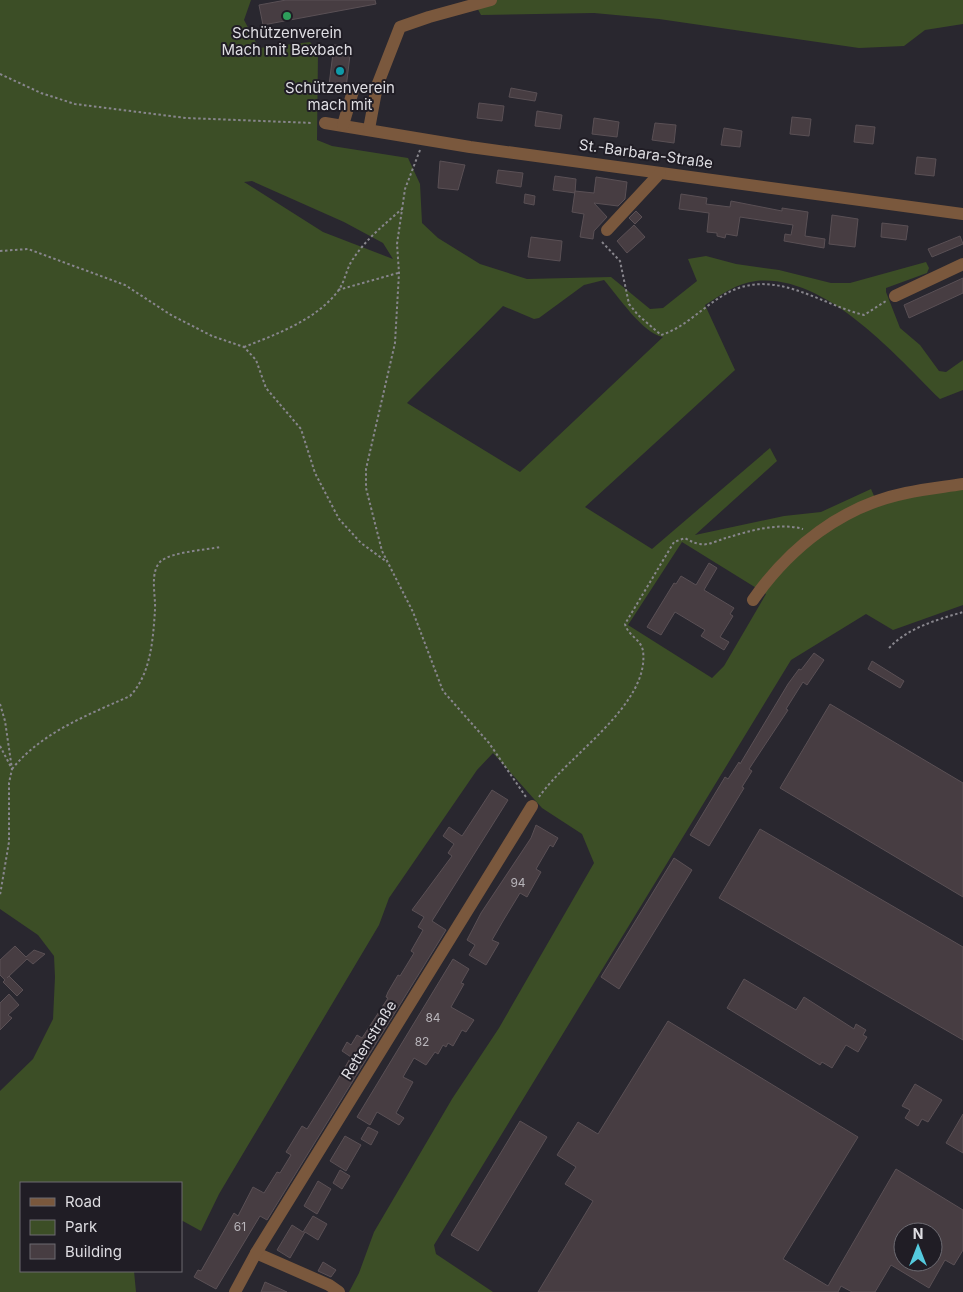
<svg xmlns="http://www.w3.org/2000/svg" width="963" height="1292" viewBox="0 0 963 1292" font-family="Inter,sans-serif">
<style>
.green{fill:#3c4e26;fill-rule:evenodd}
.building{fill:#473d42;stroke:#5a5055;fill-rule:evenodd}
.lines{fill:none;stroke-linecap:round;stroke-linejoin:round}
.path{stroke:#88868d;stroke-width:2;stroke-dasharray:2.5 2.5;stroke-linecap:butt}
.minor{stroke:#7a583d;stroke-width:12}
.leisure-dot{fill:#2e9e5b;stroke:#201d25;stroke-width:2}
.culture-dot{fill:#0f9aa8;stroke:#201d25;stroke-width:2}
.labels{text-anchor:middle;stroke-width:4;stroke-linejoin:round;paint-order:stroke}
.number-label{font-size:12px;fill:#b8b5ba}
.poi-label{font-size:15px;fill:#dedde2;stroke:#201d25}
.street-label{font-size:15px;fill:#dedde2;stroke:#201d25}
</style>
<rect width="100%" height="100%" fill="#29272f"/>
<!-- green -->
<g class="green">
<path d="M0 0H251L244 20 259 48 310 42 318 52 317 140 332 146 408 158 420 184 422 223 438 238 480 264 527 279 611 277 650 309 663 308 697 281 688 259 706 256 736 264 779 270 831 283H850L926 262 929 268 927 273 886 288V292L900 328 920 345 939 371 946 372 963 360V390L940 399C895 355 826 274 756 281 737 283 721 295 705 305L735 370 585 507 652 549 770 448 777 461 695 535 784 516 821 512 871 489 878 505 963 485V605L893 630 866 614 791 660 434 1245 436 1254 493 1292H349L359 1273 374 1232 452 1099 499 1028 594 863 582 834 542 808 493 753 477 770 389 898 379 925 219 1194 201 1231 181 1220V1183H21V1271H134L136 1292H0V1091L33 1059 53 1019 55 977 54 956 38 935 0 909ZM252 181 344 222 383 243 393 259 323 232 244 182ZM604 280C618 296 643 334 663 337L520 472 407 403 503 306 534 319 539 318 584 285ZM682 542 766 594 724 666 712 678 628 625Z"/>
<polygon points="473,0 963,0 963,24 925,30 904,46 859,48 659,19 594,13 481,15"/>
</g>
<!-- building -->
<g class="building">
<polygon points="286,0 375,0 376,4 263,25 259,5"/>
<polygon points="334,45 351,47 346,88 329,85"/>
<polygon points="511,88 537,93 535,101 509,97"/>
<polygon points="479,103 504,106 502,121 477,118"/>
<polygon points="537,111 562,115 560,129 535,126"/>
<polygon points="792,117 811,119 809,136 790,134"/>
<polygon points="594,118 619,122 617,137 592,134"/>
<polygon points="655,123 676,125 674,143 652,140"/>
<polygon points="856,125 875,127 873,144 854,142"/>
<polygon points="724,128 742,131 740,147 721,145"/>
<polygon points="917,157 936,159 934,176 915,174"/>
<polygon points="440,161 465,165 458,190 438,188"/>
<polygon points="498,170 523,173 521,187 496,183"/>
<polygon points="555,176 576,179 575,193 553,190"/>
<polygon points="596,177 627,182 625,199 618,206 594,203 607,217 594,231 593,239 580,237 584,214 572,212 575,191 594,193"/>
<polygon points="525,194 535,196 534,205 524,203"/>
<polygon points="681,194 707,198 706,204 730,207 731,201 782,211 782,208 808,212 805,236 825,239 824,248 784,241 785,234 791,235 793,225 740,217 737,236 726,234 725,238 717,236 717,233 707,232 709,213 679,209"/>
<polygon points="636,211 642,217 635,224 629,218"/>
<polygon points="832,215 858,219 855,247 829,244"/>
<polygon points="882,223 908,226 906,240 881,237"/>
<polygon points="634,225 645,237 627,253 617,241"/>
<polygon points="960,236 963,244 932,257 928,249"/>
<polygon points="531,237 562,241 560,261 528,257"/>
<polygon points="963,278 963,293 909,318 904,305"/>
<polygon points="709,563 717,568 704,590 734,608 730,614 733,616 720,637 729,642 724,650 701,636 705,630 675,612 661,635 647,627 674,583 676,584 681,576 696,585"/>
<polygon points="814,653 824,660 807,685 803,682 786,709 788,710 749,769 752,771 742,787 744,788 709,846 690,835 725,777 728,779 739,762 740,764 788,684 799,669 801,670"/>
<polygon points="872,661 904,681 900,688 868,669"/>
<polygon points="830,704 963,783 963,897 780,788"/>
<polygon points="492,790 508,800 432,921 446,930 267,1220 260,1216 216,1289 194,1277 198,1270 201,1271 234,1213 238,1216 253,1187 264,1193 277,1172 280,1173 291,1155 286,1152 302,1126 307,1129 335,1084 351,1057 342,1051 347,1042 351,1045 357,1035 362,1038 388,998 386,997 388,992 398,975 400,976 414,953 411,951 423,930 418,927 424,917 412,910 452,856 448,853 454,844 443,836 449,827 462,836"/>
<polygon points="536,825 558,838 553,847 550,845 536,869 541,872 527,897 520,893 503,921 492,940 499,943 486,965 469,955 475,945 467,940 481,913 531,838"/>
<polygon points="760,829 963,947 963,1040 719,898"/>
<polygon points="674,858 692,870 619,989 601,977"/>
<polygon points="15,946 26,957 34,950 45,954 33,964 27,959 7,978 9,976 23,990 17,996 3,982 5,980 0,975 0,960"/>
<polygon points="453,959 469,969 461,983 464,984 451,1007 474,1020 466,1032 462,1030 453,1046 448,1043 446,1047 443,1045 438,1054 435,1052 426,1065 414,1058 403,1077 413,1082 396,1113 404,1118 399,1125 377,1112 370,1125 357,1117"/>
<polygon points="744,979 796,1010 804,997 854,1029 856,1024 866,1030 863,1035 867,1037 858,1052 846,1045 832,1068 822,1062 820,1065 727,1008"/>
<polygon points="9,994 19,1005 8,1015 12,1018 0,1030 0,1003"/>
<path d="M668 1021 858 1137 783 1259 828 1286 896 1169 963 1210V1250L954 1265 945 1260 929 1288 891 1265 875 1292H852L841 1286 838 1292H538L593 1201 565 1184 576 1167 557 1155 578 1122 598 1134ZM903 1232H933V1262H903Z"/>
<polygon points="915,1084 942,1100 928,1122 922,1119 918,1126 905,1118 910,1110 902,1106"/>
<polygon points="963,1114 963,1153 946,1143"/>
<polygon points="520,1121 547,1137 478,1251 451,1235"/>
<polygon points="368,1127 378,1132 371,1145 361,1139"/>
<polygon points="345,1136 361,1145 346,1171 330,1161"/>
<polygon points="340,1170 350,1176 342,1189 333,1183"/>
<polygon points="318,1181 331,1189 317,1214 304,1206"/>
<polygon points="313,1216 327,1224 318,1240 305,1232 290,1258 277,1250 292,1225 303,1232"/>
<polygon points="323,1262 336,1270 331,1277 318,1271"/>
<polygon points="265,1282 287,1292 261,1292"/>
</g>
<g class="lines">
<!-- path -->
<g class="path">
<polyline points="0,74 41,93 75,104 186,118 313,123"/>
<polyline points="420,150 405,189 397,244 399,273 395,343 366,469 366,488 382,551 413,612 443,691 489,743 526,797"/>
<path d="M602 242 620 261 629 304 638 315 661 335C684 328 702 308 722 296 772 265 816 303 864 315L886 301"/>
<polyline points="0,251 28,249 125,285 171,315 212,336 244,347 256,360 266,388 301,429 315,473 339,519 361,543 387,562"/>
<polyline points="338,290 398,273"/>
<path d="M244 347C277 334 316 320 338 291 345 282 346 269 353 259 366 239 385 224 403 208"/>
<path d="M889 648C908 628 936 620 963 612"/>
<polyline points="0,704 5,721 12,769 9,783 9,842 0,895"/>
<polyline points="0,746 11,767"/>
<path d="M12 769C42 732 88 715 130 696 151 674 153 639 155 610 156 596 149 572 161 561 172 552 205 550 220 547"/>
<path d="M539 797C567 756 650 705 643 651 641 639 628 636 625 624L674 542 685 538C690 541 694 543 700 544 708 546 718 540 726 538 749 531 779 522 803 529"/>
</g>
<!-- minor -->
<g class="minor">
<polyline points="325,123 470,147 963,214"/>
<polyline points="343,125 353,91"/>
<polyline points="369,129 377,86 400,27 429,17 491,0"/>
<polyline points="607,230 660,173"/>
<polyline points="895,296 963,264"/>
<path d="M753 600C790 547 842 506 906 493 925 489 944 487 963 484"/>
<polyline points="256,1253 329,1285 339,1292"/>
<polyline points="235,1292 256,1253 532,806"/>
</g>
</g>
<!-- markers -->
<circle class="leisure-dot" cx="287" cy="16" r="5"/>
<circle class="culture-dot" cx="340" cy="71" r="5"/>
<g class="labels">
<!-- number labels -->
<g class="number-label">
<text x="518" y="887">94</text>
<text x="433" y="1022">84</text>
<text x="422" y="1046">82</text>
<text x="240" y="1231">61</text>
</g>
<!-- poi labels -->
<g class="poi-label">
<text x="287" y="38">Schützenverein<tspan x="287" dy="17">Mach mit Bexbach</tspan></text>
<text x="340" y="93">Schützenverein<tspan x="340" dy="17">mach mit</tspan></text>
</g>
<!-- street labels -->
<g class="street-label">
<text transform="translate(646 154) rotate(8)" y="5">St.-Barbara-Straße</text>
<text transform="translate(369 1040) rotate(-58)" y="5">Rettenstraße</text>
</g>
</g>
<!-- legend -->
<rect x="20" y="1182" width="162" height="90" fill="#201d25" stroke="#6c6a71"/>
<rect x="30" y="1198" width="25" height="8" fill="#7a583d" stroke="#6c6a71"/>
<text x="65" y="1207" font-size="15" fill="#dedde2">Road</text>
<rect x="30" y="1220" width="25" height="15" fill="#3c4e26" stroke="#6c6a71"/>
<text x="65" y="1232" font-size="15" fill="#dedde2">Park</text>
<rect x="30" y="1244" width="25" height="15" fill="#473d42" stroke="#6c6a71"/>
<text x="65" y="1257" font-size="15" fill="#dedde2">Building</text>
<!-- north arrow -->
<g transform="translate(918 1247)"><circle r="24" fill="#201d25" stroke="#6c6a71"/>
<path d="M0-4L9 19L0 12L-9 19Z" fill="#54cade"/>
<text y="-8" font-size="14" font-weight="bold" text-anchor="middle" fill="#dedde2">N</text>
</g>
</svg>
